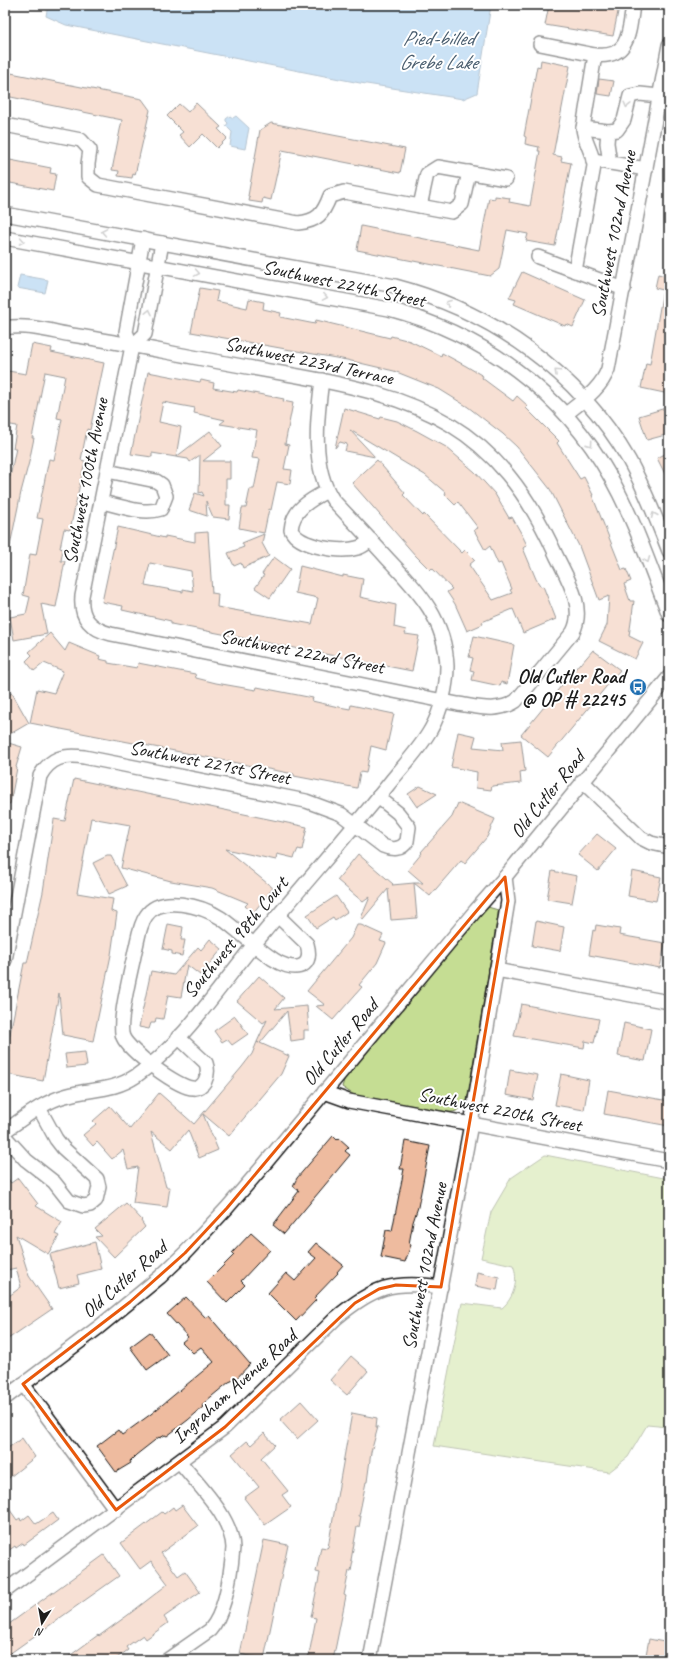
<svg xmlns="http://www.w3.org/2000/svg" width="674" height="1665" viewBox="0 0 674 1665" font-family="Caveat,sans-serif">
<style>
.green{fill:#c5dd93;stroke:#707c58}
.water{fill:#8cbee8;stroke:#5f7d96}
.building{fill:#eebb9f;stroke:#1c1c1c;fill-rule:evenodd}
.lines{fill:none;stroke-linecap:round;stroke-linejoin:round}
.minor-casing{stroke:#1c1c1c;stroke-width:16}
.minor{stroke:#fff;stroke-width:13}
.oneway{stroke:#999}
.marked{fill:none;stroke:#e8590c;stroke-width:3;stroke-linejoin:round}
.labels{text-anchor:middle;stroke-width:4;stroke-linejoin:round;paint-order:stroke}
.street-label{font-size:20px;fill:#1c1c1c;stroke:#fff}
.poi-label{font-size:20px;font-weight:bold;fill:#1c1c1c;stroke:#fff;text-anchor:end}
.water-label{font-size:21px;font-style:italic;fill:#495d6e;stroke:#fff}
</style>
<rect width="100%" height="100%" fill="#fff"/>
<filter id="ink" filterUnits="userSpaceOnUse"><feTurbulence type="fractalNoise" baseFrequency=".025" numOctaves="2"/><feDisplacementMap in="SourceGraphic" scale="8" xChannelSelector="R" yChannelSelector="G"/><feConvolveMatrix kernelMatrix="1 2 1 2 8 2 1 2 1" color-interpolation-filters="sRGB"/></filter>
<g filter="url(#ink)">
<!-- green -->
<g class="green">
<path d="M488 907 498 910V915L467 1100C463 1109 456 1113 447 1112L354 1095 342 1087 345 1077Z"/>
<path d="M545 1155 669 1179V1427L647 1425 628 1457 609 1472 434 1446 462 1303 502 1308C514 1298 519 1280 513 1265L481 1258 491 1212 511 1178Z"/>
</g>
<!-- water -->
<g class="water">
<polygon points="48,5 491,5 477,93 463,99 360,83 66,25 46,16"/>
<polygon points="230,116 233,118 236,116 249,128 245,149 230,146 232,132 226,126 228,123 226,121 226,119"/>
<polygon points="20,275 48,280 45,293 17,288"/>
</g>
<!-- building -->
<g class="building">
<polygon points="549,5 606,5 619,7 613,36 545,25"/>
<polygon points="541,60 570,66 553,155 562,157 561,161 571,163 555,246 526,241 528,234 507,230 499,269 490,276 357,250 361,226 479,250 489,198 495,199 495,196 510,198 509,202 530,206 540,151 538,151 539,147 525,144 526,137 524,136 537,66 540,67"/>
<polygon points="11,73 142,99 150,110 135,175 133,174 132,178 118,176 119,171 112,170 122,120 6,96"/>
<polygon points="599,79 614,81 611,96 597,94"/>
<polygon points="196,103 221,127 218,129 227,138 217,148 203,134 190,147 179,135 183,132 167,116 179,104 188,112"/>
<polygon points="271,123 405,149 400,173 282,150 271,200 263,198 262,203 249,201 250,197 248,196 260,130"/>
<polygon points="5,159 51,168 50,173 56,174 53,191 5,182"/>
<polygon points="522,272 585,300 573,327 566,324 565,326 514,304 516,300 509,298"/>
<polygon points="658,274 669,277 669,394 641,388 646,363 650,364 663,290 655,288"/>
<polygon points="200,288 218,291 216,301 247,308 249,299 264,302 263,309 281,313 280,317 315,324 316,320 390,338 391,336 410,341 441,356 442,353 466,366 483,376 482,378 513,401 517,396 528,406 526,408 559,441 557,443 580,479 584,477 593,495 592,495 622,570 626,569 631,581 624,584 630,601 634,601 629,636 643,643 635,659 599,641 607,625 609,596 599,600 579,546 550,489 517,447 503,434 468,407 439,389 394,371 347,360 191,332"/>
<polygon points="32,344 52,348 51,352 104,363 90,430 87,429 81,460 85,461 70,530 64,529 60,548 63,549 61,561 65,561 56,607 41,604 47,634 14,640 10,617 26,614 30,597 23,595 30,554 36,555 43,519 37,518 49,459 54,460 62,419 57,418 65,376 45,372 32,438 34,438 29,462 21,492 10,546 5,545 5,482 6,476 10,477 16,448 13,448 17,426 5,424 5,384 8,371 26,374"/>
<polygon points="148,372 200,382 201,380 214,383 213,388 237,392 238,390 284,399 283,401 293,403 285,444 289,445 284,469 292,470 290,484 277,482 271,510 269,509 264,533 239,528 242,508 246,508 250,489 254,489 260,459 252,458 257,430 220,424 225,420 194,413 195,408 163,402 159,422 181,427 176,457 152,453 152,457 131,454"/>
<polygon points="669,407 669,434 647,440 639,416"/>
<polygon points="344,408 380,419 381,417 397,421 417,431 446,447 475,472 495,494 509,518 512,517 521,533 527,545 523,548 536,579 541,587 543,586 556,619 523,633 513,609 482,622 483,624 467,631 455,604 447,592 452,589 432,568 430,570 415,555 352,483 377,460 405,493 403,495 423,516 424,514 462,553 465,550 475,560 469,565 493,600 512,593 510,590 512,589 501,563 498,564 490,546 485,550 474,530 478,528 458,502 455,505 445,495 446,493 425,475 350,430 375,457 345,451 347,444 340,442 335,448"/>
<polygon points="210,431 222,446 203,461 230,461 230,479 226,479 226,505 230,505 229,519 213,517 206,501 207,516 189,510 195,493 204,496 202,492 199,493 200,455 190,462 188,459 176,457"/>
<polygon points="669,452 669,482 657,458"/>
<path d="M118 527 165 538V536L195 542V533L208 532 212 593 218 594 217 607 312 624 318 598 295 593 300 566 343 577V575L363 579 360 597 396 605 394 627 406 630 405 634 419 636 412 671 171 624V621L122 610 123 606 102 602ZM150 563 191 571 193 591 183 589V592L145 585Z"/>
<polygon points="264,534 262,543 269,556 243,568 241,563 234,566 228,553 244,547 242,543"/>
<polygon points="274,557 290,569 270,598 255,588 264,575 262,574"/>
<polygon points="50,633 65,651 69,643 100,656 99,659 108,661 108,663 137,668 138,663 195,674 196,678 216,683 256,690 257,687 313,698 312,701 334,706 350,709 351,705 394,714 386,750 371,746 366,773 360,772 357,788 294,776 294,774 30,723 37,689 54,693 63,671 44,663 34,671 26,661 32,655 29,652"/>
<polygon points="474,636 514,645 507,684 501,682 500,686 472,680 474,671 470,670 473,658 469,657"/>
<polygon points="593,650 620,670 548,757 521,735 580,663 581,664"/>
<polygon points="12,693 29,723 5,737 5,697"/>
<polygon points="458,732 476,736 473,747 503,750 502,742 521,740 525,771 520,772 521,783 492,786 491,790 476,788 477,772 451,767"/>
<polygon points="5,742 22,747 16,767 17,768 10,804 5,803"/>
<polygon points="74,779 307,827 302,850 298,849 294,858 277,854 276,860 225,849 273,888 253,913 245,906 248,903 212,888 171,881 121,868 130,825 91,818 77,893 113,899 111,911 117,913 111,955 93,1041 63,1035 59,993 43,1081 6,1074 10,1050 7,1049 24,963 27,963 43,892 54,819 65,821"/>
<polygon points="420,786 437,794 417,807 408,794"/>
<polygon points="458,803 495,819 487,837 465,863 461,860 430,896 414,883 423,883 408,870 422,853 421,852 452,817"/>
<polygon points="597,834 616,849 598,871 578,855"/>
<polygon points="358,854 393,884 392,885 414,883 417,918 391,920 388,889 363,919 361,918 370,897 363,902 337,880"/>
<polygon points="107,856 111,856 127,886 109,894 93,863"/>
<polygon points="552,871 577,876 572,903 547,899"/>
<polygon points="632,871 661,877 656,901 628,896"/>
<polygon points="336,896 347,912 335,920 333,917 316,928 307,915"/>
<polygon points="536,921 564,927 560,951 532,946"/>
<polygon points="168,924 183,927 181,940 185,940 182,956 172,954 172,951 163,949"/>
<polygon points="357,925 361,925 383,935 380,941 386,943 377,963 359,985 362,987 333,1020 316,1006 325,1005 307,991 351,938"/>
<polygon points="596,925 620,929 619,935 665,943 660,968 589,955 593,930 595,931"/>
<polygon points="210,939 222,949 200,975 187,965 181,997 168,995 163,1019 156,1018 155,1023 151,1023 149,1029 139,1027 151,971 174,975 198,947 201,950"/>
<polygon points="259,976 284,998 275,1009 307,1006 309,1030 304,1030 304,1039 291,1041 287,1011 260,1043 289,1056 281,1074 229,1136 203,1114 218,1150 199,1158 188,1130 172,1149 151,1132 166,1187 170,1187 167,1207 133,1203 138,1167 128,1169 123,1150 112,1159 97,1142 93,1146 83,1135 96,1124 93,1121 110,1106 130,1129 159,1093 194,1124 242,1067 252,1054 257,1042 259,1043 257,1042 267,1020 263,1023 237,1001"/>
<polygon points="521,1004 599,1019 594,1043 585,1041 584,1048 514,1036"/>
<polygon points="235,1016 248,1034 232,1045 227,1039 222,1042 214,1031"/>
<polygon points="624,1023 651,1029 645,1061 618,1056"/>
<polygon points="85,1052 87,1066 67,1068 65,1054"/>
<polygon points="510,1070 538,1075 533,1100 506,1095"/>
<polygon points="561,1074 589,1080 584,1110 555,1105"/>
<polygon points="608,1090 669,1101 669,1126 604,1114"/>
<polygon points="333,1136 337,1140 339,1138 349,1147 345,1151 350,1155 284,1234 273,1225 299,1191 293,1186 297,1178"/>
<polygon points="405,1141 430,1146 418,1207 413,1222 409,1244 411,1245 405,1262 381,1257 386,1230 392,1231 404,1169 400,1169"/>
<polygon points="5,1175 11,1183 18,1178 38,1204 36,1206 62,1222 55,1234 59,1236 48,1254 16,1235 29,1276 52,1309 5,1341 5,1299 21,1287 16,1268 7,1270 5,1264"/>
<polygon points="126,1203 142,1220 141,1221 145,1227 114,1257 95,1237 102,1236 95,1229"/>
<polygon points="251,1233 270,1250 241,1281 245,1285 227,1303 207,1282 234,1255 232,1253"/>
<polygon points="95,1242 101,1269 77,1275 79,1283 59,1288 50,1254"/>
<polygon points="316,1243 343,1265 337,1272 338,1273 314,1298 316,1300 296,1321 268,1293 286,1273 295,1281 316,1258 308,1252"/>
<polygon points="477,1272 499,1277 497,1290 475,1286"/>
<polygon points="186,1297 206,1318 209,1316 250,1364 236,1379 229,1382 206,1401 202,1406 203,1407 188,1420 167,1436 165,1435 160,1438 159,1437 136,1455 130,1461 131,1463 116,1472 97,1446 118,1430 122,1435 151,1414 214,1362 201,1347 193,1353 182,1342 188,1337 167,1314"/>
<polygon points="150,1332 168,1355 147,1370 130,1347"/>
<polygon points="351,1356 368,1371 347,1395 330,1380"/>
<polygon points="301,1401 318,1420 297,1439 280,1420"/>
<polygon points="352,1413 377,1418 376,1427 378,1427 371,1452 367,1482 366,1482 359,1516 361,1516 359,1527 357,1527 351,1560 353,1561 351,1571 349,1571 344,1595 346,1596 333,1660 308,1660 316,1618 311,1617 320,1573 316,1572 321,1547 327,1548 328,1547"/>
<polygon points="264,1433 275,1445 261,1458 288,1491 282,1495 291,1507 265,1525 244,1498 259,1487 232,1454 247,1441 251,1445"/>
<polygon points="22,1438 35,1457 5,1481 5,1450"/>
<polygon points="5,1503 17,1520 20,1518 21,1521 29,1515 36,1524 53,1513 58,1520 24,1545 23,1543 16,1548 15,1546 5,1553"/>
<polygon points="182,1505 198,1526 161,1553 178,1576 185,1571 200,1592 164,1617 168,1623 146,1639 143,1635 126,1647 128,1650 114,1660 64,1660 98,1635 99,1636 128,1615 168,1584 151,1561 140,1569 121,1543 162,1512 164,1514 173,1507 175,1510"/>
<polygon points="264,1540 288,1545 264,1659 240,1654"/>
<polygon points="104,1555 119,1576 5,1657 5,1627"/>
<polygon points="649,1639 669,1643 669,1660 645,1660"/>
</g>
<g class="lines">
<!-- minor casing -->
<g class="minor-casing">
<g id="minor">
<polyline points="540,44 595,55"/>
<path d="M5 125 81 140 90 150 88 164V177L98 185 298 223C318 221 323 214 330 196L344 192 452 212 462 204 469 172"/>
<polyline points="583,128 608,131 617,130 624,120 630,96 640,94 659,96"/>
<polyline points="608,131 607,143 610,163"/>
<polyline points="593,160 646,169"/>
<polyline points="420,206 427,174 438,167 506,179"/>
<path d="M5 214 395 286C493 312 578 372 629 460 645 489 657 521 669 551"/>
<path d="M5 238 389 309C483 334 563 392 611 478 635 521 651 569 669 615"/>
<polyline points="538,257 624,289"/>
<path d="M575 271 594 166C593 152 584 142 583 128L595 55C630 59 629 31 633 5"/>
<path d="M5 328C27 324 50 331 72 335 104 340 136 346 167 352 207 360 247 367 287 374 420 397 497 424 556 555 567 578 586 607 573 632L516 701C498 713 478 707 458 704L111 634C90 629 80 617 82 596L132 346 126 332 143 239"/>
<polyline points="132,346 145,334 162,243"/>
<path d="M566 414C582 401 601 389 608 369L669 45"/>
<path d="M327 491C310 500 292 510 291 530 299 547 341 553 357 548 363 547 366 543 371 540"/>
<path d="M102 502C120 506 143 515 161 509L166 496 162 485 156 481 107 471"/>
<polyline points="582,781 641,838 651,843 669,847"/>
<path d="M5 960 40 776C50 758 64 754 84 757L306 801 341 814 383 846C392 850 402 850 407 841L409 827 398 813 378 797"/>
<polyline points="496,970 669,1002"/>
<path d="M178 1037 206 1063C208 1069 208 1075 205 1081 203 1085 198 1089 193 1088 178 1088 129 1051 123 1037 117 1023 132 968 135 951 138 940 139 926 146 916 160 894 202 906 221 918 239 931 255 947 273 959 290 971 315 972 307 944L278 916"/>
<polyline points="324,1092 349,1101 669,1161"/>
<path d="M5 1131C24 1118 43 1102 65 1096 91 1088 112 1092 136 1076 185 1042 223 981 261 936 303 885 347 836 388 785 402 767 420 749 431 729 441 712 447 686 447 666 445 618 418 591 387 558 369 538 351 519 333 500 311 467 317 418 322 380"/>
<polyline points="5,1137 26,1160 54,1182 69,1201 83,1206 90,1205 96,1200 99,1187 97,1179 63,1148 56,1139 39,1108"/>
<polyline points="23,1384 116,1510"/>
<polyline points="5,1398 99,1327 160,1277 185,1253 227,1208 258,1172 476,910 505,877 669,677"/>
<path d="M5 1591 225 1427 336 1318C373 1287 392 1280 441 1287"/>
<path d="M167 1660 210 1630C226 1612 231 1572 233 1548 232 1517 199 1486 180 1462"/>
<polyline points="370,1660 471,1124 508,901 505,877"/>
</g>
</g>
<!-- minor -->
<use href="#minor" class="minor"/>
</g>
<!-- one-way arrows -->
<defs><path id="oneway-chevron" d="M-2-3.5L2.5 0L-2 3.5" fill="none" stroke-width="1.6" stroke-linecap="round" stroke-linejoin="round"/></defs>
<g class="oneway">
<use href="#oneway-chevron" transform="translate(627 105) rotate(104)"/>
<use href="#oneway-chevron" transform="translate(104 232) rotate(-170)"/>
<use href="#oneway-chevron" transform="translate(22 241) rotate(10)"/>
<use href="#oneway-chevron" transform="translate(197 273) rotate(10)"/>
<use href="#oneway-chevron" transform="translate(325 297) rotate(10)"/>
<use href="#oneway-chevron" transform="translate(448 303) rotate(-159)"/>
<use href="#oneway-chevron" transform="translate(149 312) rotate(-78)"/>
<use href="#oneway-chevron" transform="translate(557 372) rotate(-137)"/>
<use href="#oneway-chevron" transform="translate(590 444) rotate(55)"/>
<use href="#oneway-chevron" transform="translate(654 515) rotate(-113)"/>
<use href="#oneway-chevron" transform="translate(647 560) rotate(68)"/>
</g>
</g>
<!-- marked area -->
<path d="M0 0H674V1665H0ZM505 877 508 901 441 1287 396 1285 379 1289 355 1303 225 1427 116 1510 23 1384 130 1302 185 1253 227 1208Z" fill="#fff" fill-opacity=".55" fill-rule="evenodd"/>
<path class="marked" d="M505 877 508 901 441 1287 396 1285 379 1289 355 1303 225 1427 116 1510 23 1384 130 1302 185 1253 227 1208Z"/>
<!-- icons -->
<defs>
<g id="bus-disc" transform="scale(0.9)"><circle r="9.5" fill="#1f6fb2" stroke="#fff"/><path d="M-5-6H5V4H4V6H2V4H-2V6H-4V4H-5ZM-3.5-4V0h7V-4ZM-3.5 1.2v1.5H-2V1.2ZM2 1.2v1.5H3.5V1.2Z" fill="#fff"/></g>
</defs>
<g fill-rule="evenodd">
<use href="#bus-disc" x="638" y="687"/>
</g>
<g class="labels">
<!-- street labels -->
<g class="street-label">
<text transform="translate(613 234) rotate(-79)" y="7">Southwest 102nd Avenue</text>
<text transform="translate(344 283) rotate(12)" y="7">Southwest 224th Street</text>
<text transform="translate(309 360) rotate(12)" y="7">Southwest 223rd Terrace</text>
<text transform="translate(85 481) rotate(-79)" y="7">Southwest 100th Avenue</text>
<text transform="translate(302 651) rotate(11)" y="7">Southwest 222nd Street</text>
<text transform="translate(210 762) rotate(11)" y="7">Southwest 221st Street</text>
<text transform="translate(547 794) rotate(-51)" y="7">Old Cutler Road</text>
<text transform="translate(235 937) rotate(-50)" y="7">Southwest 98th Court</text>
<text transform="translate(340 1042) rotate(-50)" y="7">Old Cutler Road</text>
<text transform="translate(500 1109) rotate(11)" y="7">Southwest 220th Street</text>
<text transform="translate(424 1266) rotate(-79)" y="7">Southwest 102nd Avenue</text>
<text transform="translate(124 1279) rotate(-41)" y="7">Old Cutler Road</text>
<text transform="translate(234 1386) rotate(-42)" y="7">Ingraham Avenue Road</text>
</g>
<!-- poi labels -->
<g class="poi-label">
<text x="625" y="683">Old Cutler Road<tspan x="625" dy="23">@ OP # 22245</tspan></text>
</g>
<!-- water labels -->
<g class="water-label">
<text x="438" y="45">Pied-billed<tspan x="438" dy="24">Grebe Lake</tspan></text>
</g>
</g>
<!-- margin -->
<rect width="674" height="1665" fill="none" stroke="#fff" stroke-width="20"/>
<rect x="10" y="10" width="654" height="1645" fill="none" stroke="#1c1c1c" stroke-width="1.5" filter="url(#ink)"/>
<!-- north arrow -->
<g transform="translate(42 1623) rotate(191)" stroke="#ffffff" stroke-width="3" paint-order="stroke">
<path d="M0-3L7 15L0 10L-7 15Z" fill="#1c1c1c"/>
<text y="-6" font-size="11" font-weight="bold" text-anchor="middle" fill="#1c1c1c">N</text>
</g>
</svg>
